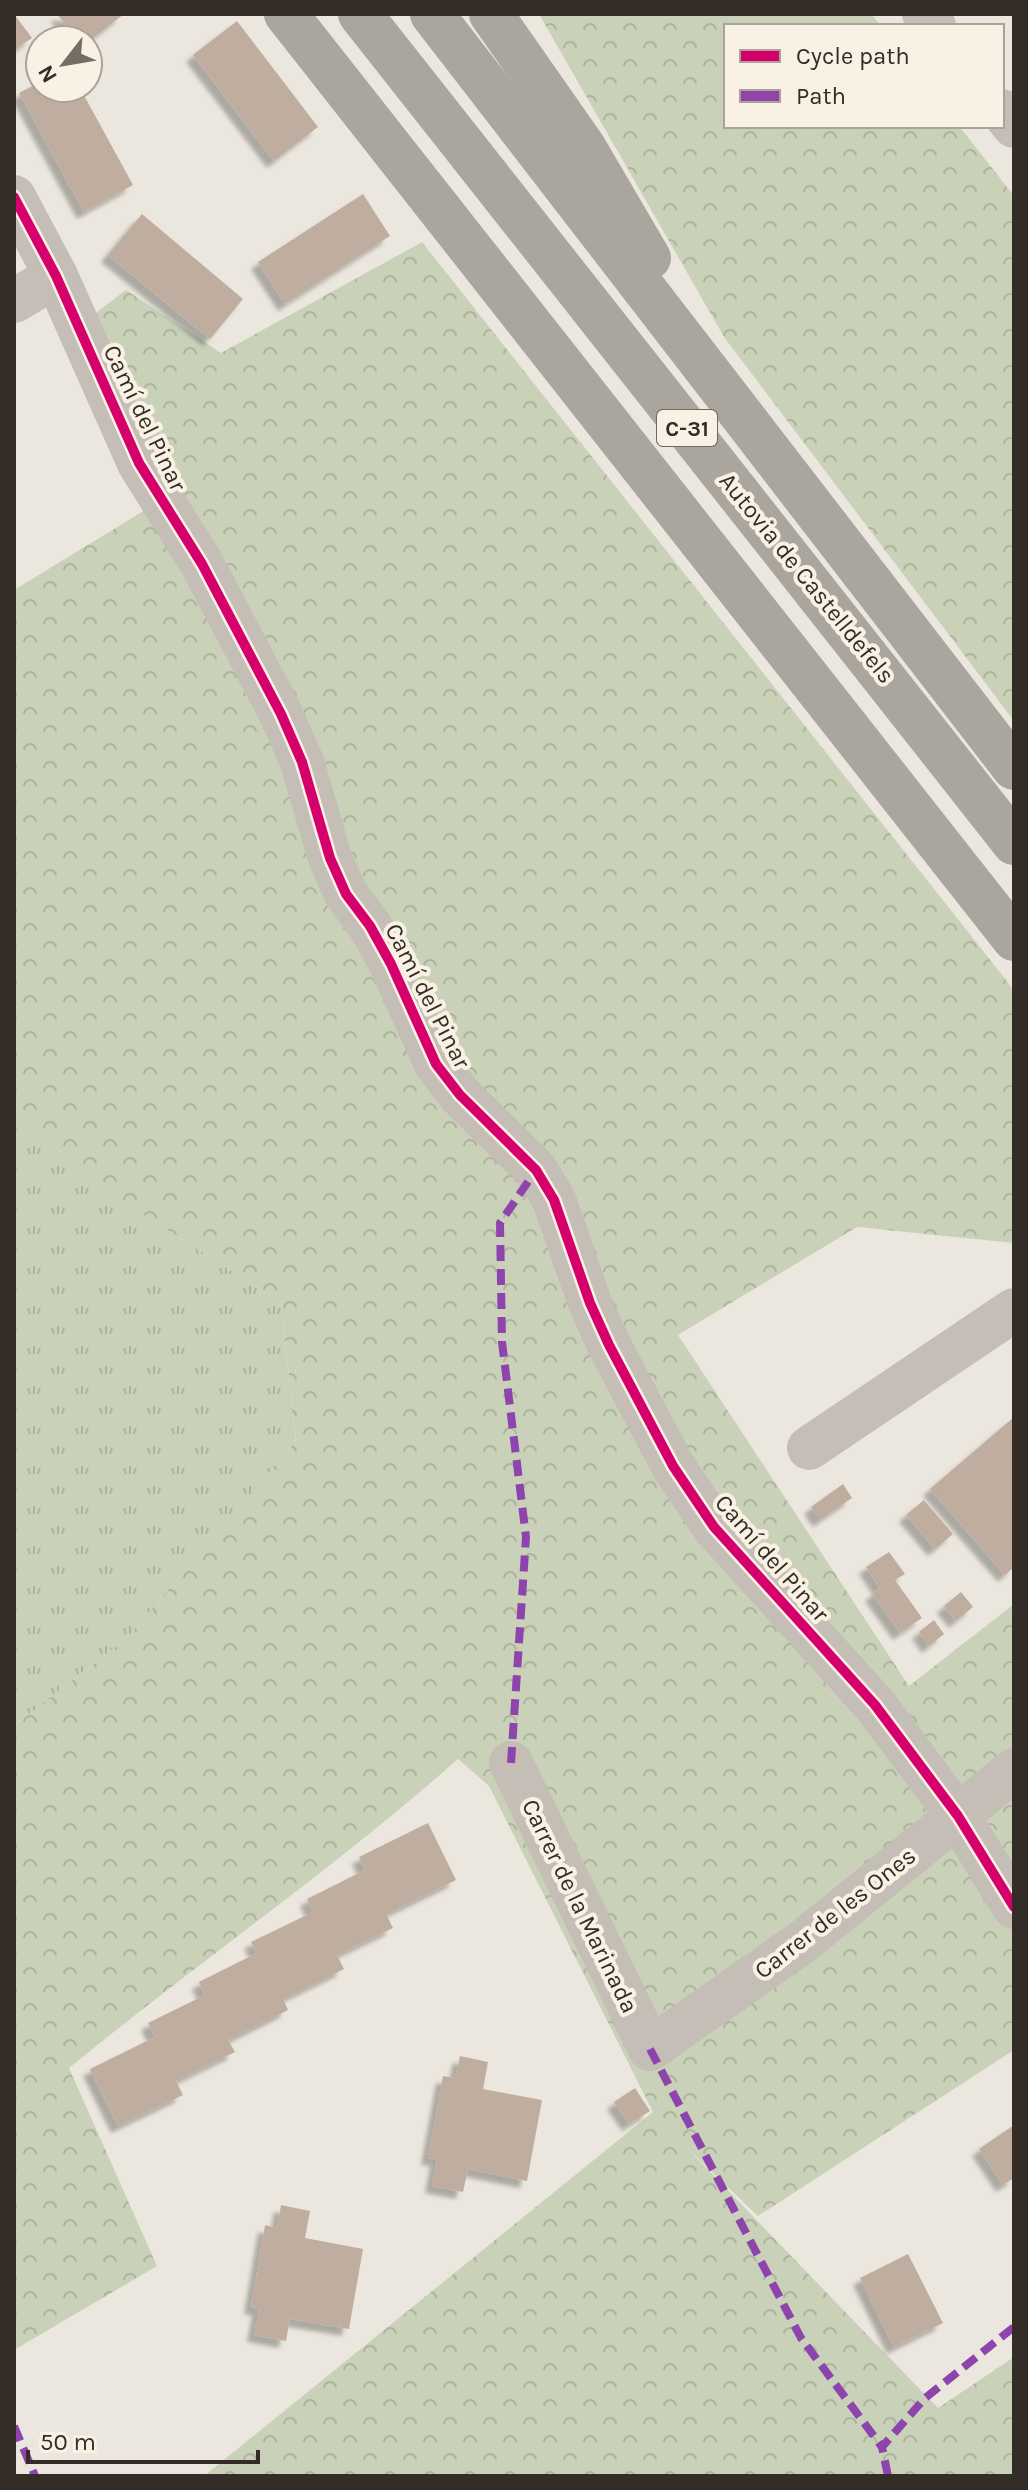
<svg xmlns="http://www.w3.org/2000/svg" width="1028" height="2490" viewBox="0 0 1028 2490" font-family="Karla,sans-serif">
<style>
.grass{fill:url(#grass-tufts)}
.forest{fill:url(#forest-crowns)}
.building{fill:#bfad9f;filter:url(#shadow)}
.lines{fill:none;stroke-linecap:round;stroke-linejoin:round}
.minor{stroke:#c4beb7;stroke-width:44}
.highway{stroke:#aaa59d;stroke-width:44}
.quiet{stroke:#8e44ad;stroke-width:8;stroke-dasharray:16 8;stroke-linecap:butt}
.cycleway-casing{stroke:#f9f2e4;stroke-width:15}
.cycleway{stroke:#d6006c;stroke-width:10}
.labels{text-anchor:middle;stroke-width:8;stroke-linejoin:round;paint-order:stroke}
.shield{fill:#f9f2e4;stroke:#6f675f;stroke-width:2}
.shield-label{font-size:22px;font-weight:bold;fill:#342c26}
.street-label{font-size:24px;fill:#342c26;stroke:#f9f2e4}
</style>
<defs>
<pattern id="grass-tufts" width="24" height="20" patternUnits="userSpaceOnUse" patternTransform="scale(2)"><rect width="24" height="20" fill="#c9d2b8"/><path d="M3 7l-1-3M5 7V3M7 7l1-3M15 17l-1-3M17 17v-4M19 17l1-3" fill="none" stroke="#adb49e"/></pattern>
<pattern id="forest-crowns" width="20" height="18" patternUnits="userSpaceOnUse" patternTransform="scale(2)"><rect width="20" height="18" fill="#c9d2b8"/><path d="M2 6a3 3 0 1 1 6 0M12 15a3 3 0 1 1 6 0" fill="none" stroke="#adb49e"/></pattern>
<filter id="shadow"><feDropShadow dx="-7" dy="7" stdDeviation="2" flood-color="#0004"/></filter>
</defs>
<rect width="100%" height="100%" fill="#ebe7de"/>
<!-- grass -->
<polygon class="grass" points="14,1109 98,1186 281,1302 296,1442 128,1637 14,1726"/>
<!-- forest -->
<g class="forest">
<polygon points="539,14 871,14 881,26 726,26 726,126 959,126 1014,196 1014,721 724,337"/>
<path d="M422 242 1014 990V1243L857 1227 678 1335 909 1686 1014 1604V2050L758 2216 686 2147 938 2408 1014 2357V2476H204L653 2112 489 1786 458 1759C334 1869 197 1963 69 2068L157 2266 14 2350V1726L128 1637 296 1441 281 1302 98 1186 14 1109V590L173 493 93 315 126 290 221 353Z"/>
</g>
<!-- building -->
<g class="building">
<polygon points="14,14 32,38 14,50"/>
<polygon points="57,14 124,14 88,42 77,40"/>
<polygon points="237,21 318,127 274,161 193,55"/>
<polygon points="40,82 40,88 80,88 133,185 84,212 19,93"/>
<polygon points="363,194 390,236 285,304 258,262"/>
<polygon points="142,214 243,299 210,339 108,255"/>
<polygon points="1014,1417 1014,1567 1005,1575 930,1489"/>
<polygon points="843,1484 852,1498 820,1520 811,1507"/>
<polygon points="924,1500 953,1534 935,1549 906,1515"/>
<polygon points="889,1552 905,1574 895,1580 922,1618 900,1633 872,1594 880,1588 866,1567"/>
<polygon points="961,1592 973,1607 956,1621 944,1606"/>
<polygon points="934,1620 944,1634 929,1646 919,1632"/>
<polygon points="428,1823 456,1880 386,1914 393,1928 337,1955 344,1969 283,1999 288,2010 228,2040 235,2052 176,2081 183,2095 118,2126 90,2069 155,2037 148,2023 205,1995 199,1982 257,1953 251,1942 313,1912 307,1899 365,1870 359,1857"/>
<polygon points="460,2056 488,2062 483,2089 542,2100 527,2181 468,2169 463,2192 432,2186 437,2159 428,2158 443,2076 455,2078"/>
<polygon points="635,2088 650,2111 629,2124 614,2102"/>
<polygon points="1014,2125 1014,2178 1003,2185 979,2149"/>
<polygon points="281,2205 310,2211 305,2238 363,2249 349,2329 290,2319 286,2341 254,2335 259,2309 251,2307 265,2225 277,2228"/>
<polygon points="908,2254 943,2323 894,2347 860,2278"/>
</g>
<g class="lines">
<!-- minor -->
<g class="minor">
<polyline points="924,14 934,26"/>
<polyline points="1002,111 1014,126"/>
<polyline points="14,197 56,276 139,463 202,564 281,714 302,762 330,858 346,894 370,926 391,964 436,1064 460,1095 536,1170 554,1200 590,1303 609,1345 673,1466 714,1527 875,1705 958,1816 1014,1907"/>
<polyline points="14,301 56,276"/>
<polyline points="809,1448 1014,1310"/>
<polyline points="511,1763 650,2049 805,1940 1014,1770"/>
</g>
<!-- highway -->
<g class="highway">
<polyline points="286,14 1014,939"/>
<polyline points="360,14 1014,843"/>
<polyline points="432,14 1014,768"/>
<polyline points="491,14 584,147 649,258"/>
</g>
<!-- quiet -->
<g class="quiet">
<polyline points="511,1763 526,1537 502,1342 500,1223 536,1170"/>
<polyline points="650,2049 801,2338 882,2447"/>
<polyline points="14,2426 35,2476"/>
<polyline points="888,2476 882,2447 925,2398 1014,2327"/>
</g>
<!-- cycleway casing -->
<g class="cycleway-casing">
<polyline id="cycleway" points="14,197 56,276 139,463 202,564 281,714 302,762 330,858 346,894 370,926 391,964 436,1064 460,1095 536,1170 554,1200 590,1303 609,1345 673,1466 714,1527 875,1705 958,1816 1014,1907"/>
</g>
<!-- cycleway -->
<use href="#cycleway" class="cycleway"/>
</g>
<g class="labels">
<!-- shield labels -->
<rect class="shield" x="657" y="410" width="60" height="36" rx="6"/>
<g class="shield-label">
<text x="687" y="436">C-31</text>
</g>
<!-- street labels -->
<g class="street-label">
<text transform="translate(145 418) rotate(64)" y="8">Camí del Pinar</text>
<text transform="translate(807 578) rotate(51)" y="8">Autovia de Castelldefels</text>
<text transform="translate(428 996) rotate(63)" y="8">Camí del Pinar</text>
<text transform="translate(772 1558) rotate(49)" y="8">Camí del Pinar</text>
<text transform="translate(580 1906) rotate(64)" y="8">Carrer de la Marinada</text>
<text transform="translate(835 1913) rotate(-38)" y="8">Carrer de les Ones</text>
</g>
</g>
<!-- border -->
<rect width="1028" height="2490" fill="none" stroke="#342c26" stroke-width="32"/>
<!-- legend -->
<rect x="724" y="24" width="280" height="104" fill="#f9f2e4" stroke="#aaa398" stroke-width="2"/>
<rect x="740" y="50" width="40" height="12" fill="#d6006c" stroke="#aaa398" stroke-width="2"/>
<text x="796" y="64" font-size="24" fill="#342c26">Cycle path</text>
<rect x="740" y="90" width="40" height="12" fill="#8e44ad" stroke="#aaa398" stroke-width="2"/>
<text x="796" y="104" font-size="24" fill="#342c26">Path</text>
<!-- north arrow -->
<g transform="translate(64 64) rotate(239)"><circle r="38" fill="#f9f2e4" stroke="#aaa398" stroke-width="2"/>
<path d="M0-6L14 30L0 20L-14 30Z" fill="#746d66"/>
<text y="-12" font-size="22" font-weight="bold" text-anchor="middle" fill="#342c26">N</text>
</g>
<!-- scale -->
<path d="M28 2450v12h230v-12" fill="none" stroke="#342c26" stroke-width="4"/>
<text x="40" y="2450" font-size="24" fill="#342c26" stroke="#f9f2e4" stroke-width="6" paint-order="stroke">50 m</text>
</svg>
